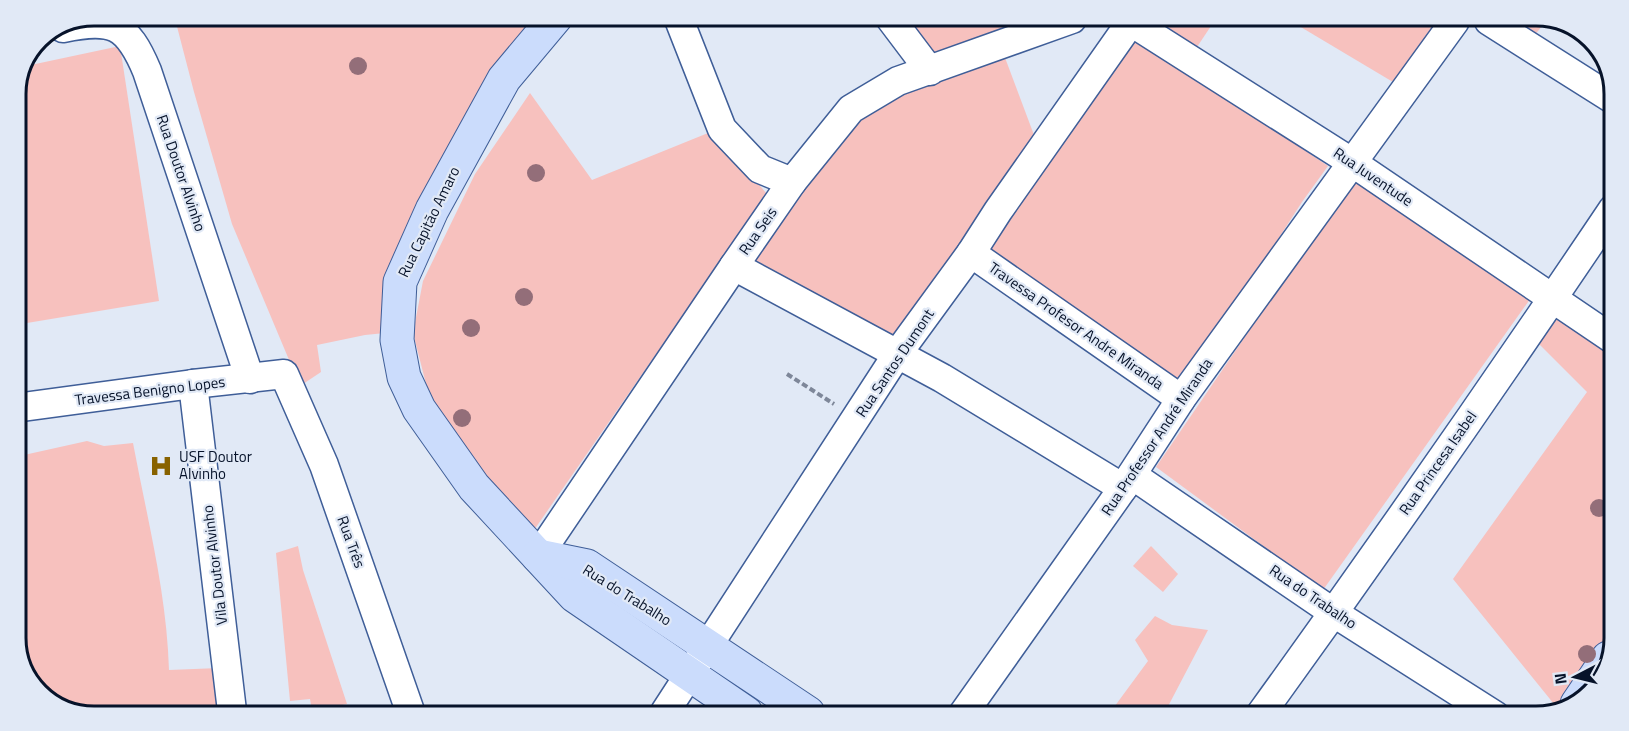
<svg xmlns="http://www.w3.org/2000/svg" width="1629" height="731" viewBox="0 0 1629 731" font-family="'Titillium Web',sans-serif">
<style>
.green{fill:#f7c1be}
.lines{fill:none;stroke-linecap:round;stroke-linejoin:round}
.street-casing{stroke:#3f5e98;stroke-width:31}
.secondary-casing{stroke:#3f5e98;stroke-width:35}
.path{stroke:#7e8799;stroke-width:4;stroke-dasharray:6 3;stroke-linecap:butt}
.street{stroke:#fff;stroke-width:28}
.secondary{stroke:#cbdcfc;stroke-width:33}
.tree{fill:#936e79}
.labels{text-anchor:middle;stroke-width:4.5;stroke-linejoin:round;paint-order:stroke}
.street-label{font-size:15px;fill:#07132a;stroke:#e1e9f6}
.poi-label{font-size:15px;fill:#07132a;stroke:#e1e9f6;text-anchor:start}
.rim{fill:none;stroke:#07132a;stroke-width:3}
</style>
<rect width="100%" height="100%" fill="#e1e9f6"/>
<!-- green -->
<g class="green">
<polygon points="174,15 542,17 385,333 365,335 317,345 321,372 300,386 232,224 194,92"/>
<polygon points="905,18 1043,19 938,57"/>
<polygon points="1154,19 1215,20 1195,50"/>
<polygon points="1289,20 1436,21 1398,85"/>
<polygon points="1515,21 1546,21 1534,36"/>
<polygon points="1134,35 1328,166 1302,202 1180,391 987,250"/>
<polygon points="120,46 159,301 15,325 15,89 26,66"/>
<polygon points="1004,55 1034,135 900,343 742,266 865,108"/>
<polygon points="530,93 592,180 713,131 767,194 532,533 434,415 413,333 423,281 475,174"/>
<polygon points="1352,180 1533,295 1323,590 1156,467"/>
<polygon points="1554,316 1611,353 1608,638 1562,708 1558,709 1453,579 1587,392 1538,343"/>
<path d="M87 441 104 446 133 443C147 518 167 594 169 670L219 668 224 711 63 710 31 685 15 643V457Z"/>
<polygon points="298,546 303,570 347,704 312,711 310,699 290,701 276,553"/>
<polygon points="1151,546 1178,574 1163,592 1133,566"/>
<polygon points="1155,616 1172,625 1208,630 1164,714 1109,714 1148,661 1135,640"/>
</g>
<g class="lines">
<!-- street casing -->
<g class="street-casing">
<g id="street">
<polyline points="678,17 722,129 760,169 792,182"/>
<polyline points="890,18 930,71"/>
<polyline points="1489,21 1614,100"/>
<polyline points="1131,22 1353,163 1611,338"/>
<path d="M63 28C112 18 127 23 147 71L250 379"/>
<polyline points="971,253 1181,399"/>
<polyline points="734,266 942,378 1123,488"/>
<polyline points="193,384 232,711"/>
<polyline points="15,408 193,384 284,374 324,465 410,711"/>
<polyline points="1132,475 1334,613 1496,716"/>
<polyline points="538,556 734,266 792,182 851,109 898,81 1072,19"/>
<polyline points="665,712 898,353 971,253 998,211 1133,19"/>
<polyline points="963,714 1123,488 1181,399 1455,21"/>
<path d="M1260 715C1380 549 1498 380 1613 209"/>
</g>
</g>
<!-- secondary casing -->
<g class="secondary-casing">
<g id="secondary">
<polyline points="556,17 504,79 432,210 400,282 397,340 404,377 419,409 474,487 575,596 746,713"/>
<polyline points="538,556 587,566 808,713"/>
<polyline points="1577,704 1608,658"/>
</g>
</g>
<!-- path -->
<polyline class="path" points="787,374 834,404"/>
<!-- street -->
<use href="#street" class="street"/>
<!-- secondary -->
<use href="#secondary" class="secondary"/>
</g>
<!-- trees -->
<g class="tree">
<circle cx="358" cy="66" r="9"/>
<circle cx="536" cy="173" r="9"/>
<circle cx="524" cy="297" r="9"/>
<circle cx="471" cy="328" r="9"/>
<circle cx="462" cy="418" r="9"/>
<circle cx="1599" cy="508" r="9"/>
<circle cx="1587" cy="654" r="9"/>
</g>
<!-- icons -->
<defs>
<g id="hospital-bare" transform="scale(1.8)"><path d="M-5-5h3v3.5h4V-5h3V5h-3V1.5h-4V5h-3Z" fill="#886200" stroke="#e1e9f6" stroke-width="2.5" paint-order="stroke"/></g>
</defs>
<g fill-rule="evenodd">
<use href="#hospital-bare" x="161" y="466"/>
</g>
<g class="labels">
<!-- street labels -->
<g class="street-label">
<text transform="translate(181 173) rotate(71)" y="5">Rua Doutor Alvinho</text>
<text transform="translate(1373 177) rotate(34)" y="5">Rua Juventude</text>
<text transform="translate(429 222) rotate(-64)" y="5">Rua Capitão Amaro</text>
<text transform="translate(758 231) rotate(-55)" y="5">Rua Seis</text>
<text transform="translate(1076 326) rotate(35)" y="5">Travessa Profesor Andre Miranda</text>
<text transform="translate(895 363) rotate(-56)" y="5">Rua Santos Dumont</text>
<text transform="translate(150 391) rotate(-7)" y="5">Travessa Benigno Lopes</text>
<text transform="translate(1157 437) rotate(-56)" y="5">Rua Professor André Miranda</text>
<text transform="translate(1438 463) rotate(-55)" y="5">Rua Princesa Isabel</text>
<text transform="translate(351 542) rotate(70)" y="5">Rua Três</text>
<text transform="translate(215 565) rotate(-97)" y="5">Vila Doutor Alvinho</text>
<text transform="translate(627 595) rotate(32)" y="5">Rua do Trabalho</text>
<text transform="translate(1313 597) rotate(34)" y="5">Rua do Trabalho</text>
</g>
<!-- poi labels -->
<g class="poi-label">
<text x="179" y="462">USF Doutor<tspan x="179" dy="17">Alvinho</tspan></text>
</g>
</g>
<!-- crop -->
<path d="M0 0H1629V731H0ZM94 26H1536A68 68 0 0 1 1604 94V638A68 68 0 0 1 1536 706H94A68 68 0 0 1 26 638V94A68 68 0 0 1 94 26Z" fill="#e1e9f6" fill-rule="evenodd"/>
<path class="rim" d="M94 26H1536A68 68 0 0 1 1604 94V638A68 68 0 0 1 1536 706H94A68 68 0 0 1 26 638V94A68 68 0 0 1 94 26Z"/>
<!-- north arrow -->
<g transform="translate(1575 677) rotate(263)" stroke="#e1e9f6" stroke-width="4.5" paint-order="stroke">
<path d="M0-4.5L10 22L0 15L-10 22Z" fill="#07132a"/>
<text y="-9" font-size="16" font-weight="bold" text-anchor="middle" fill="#07132a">N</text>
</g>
</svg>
